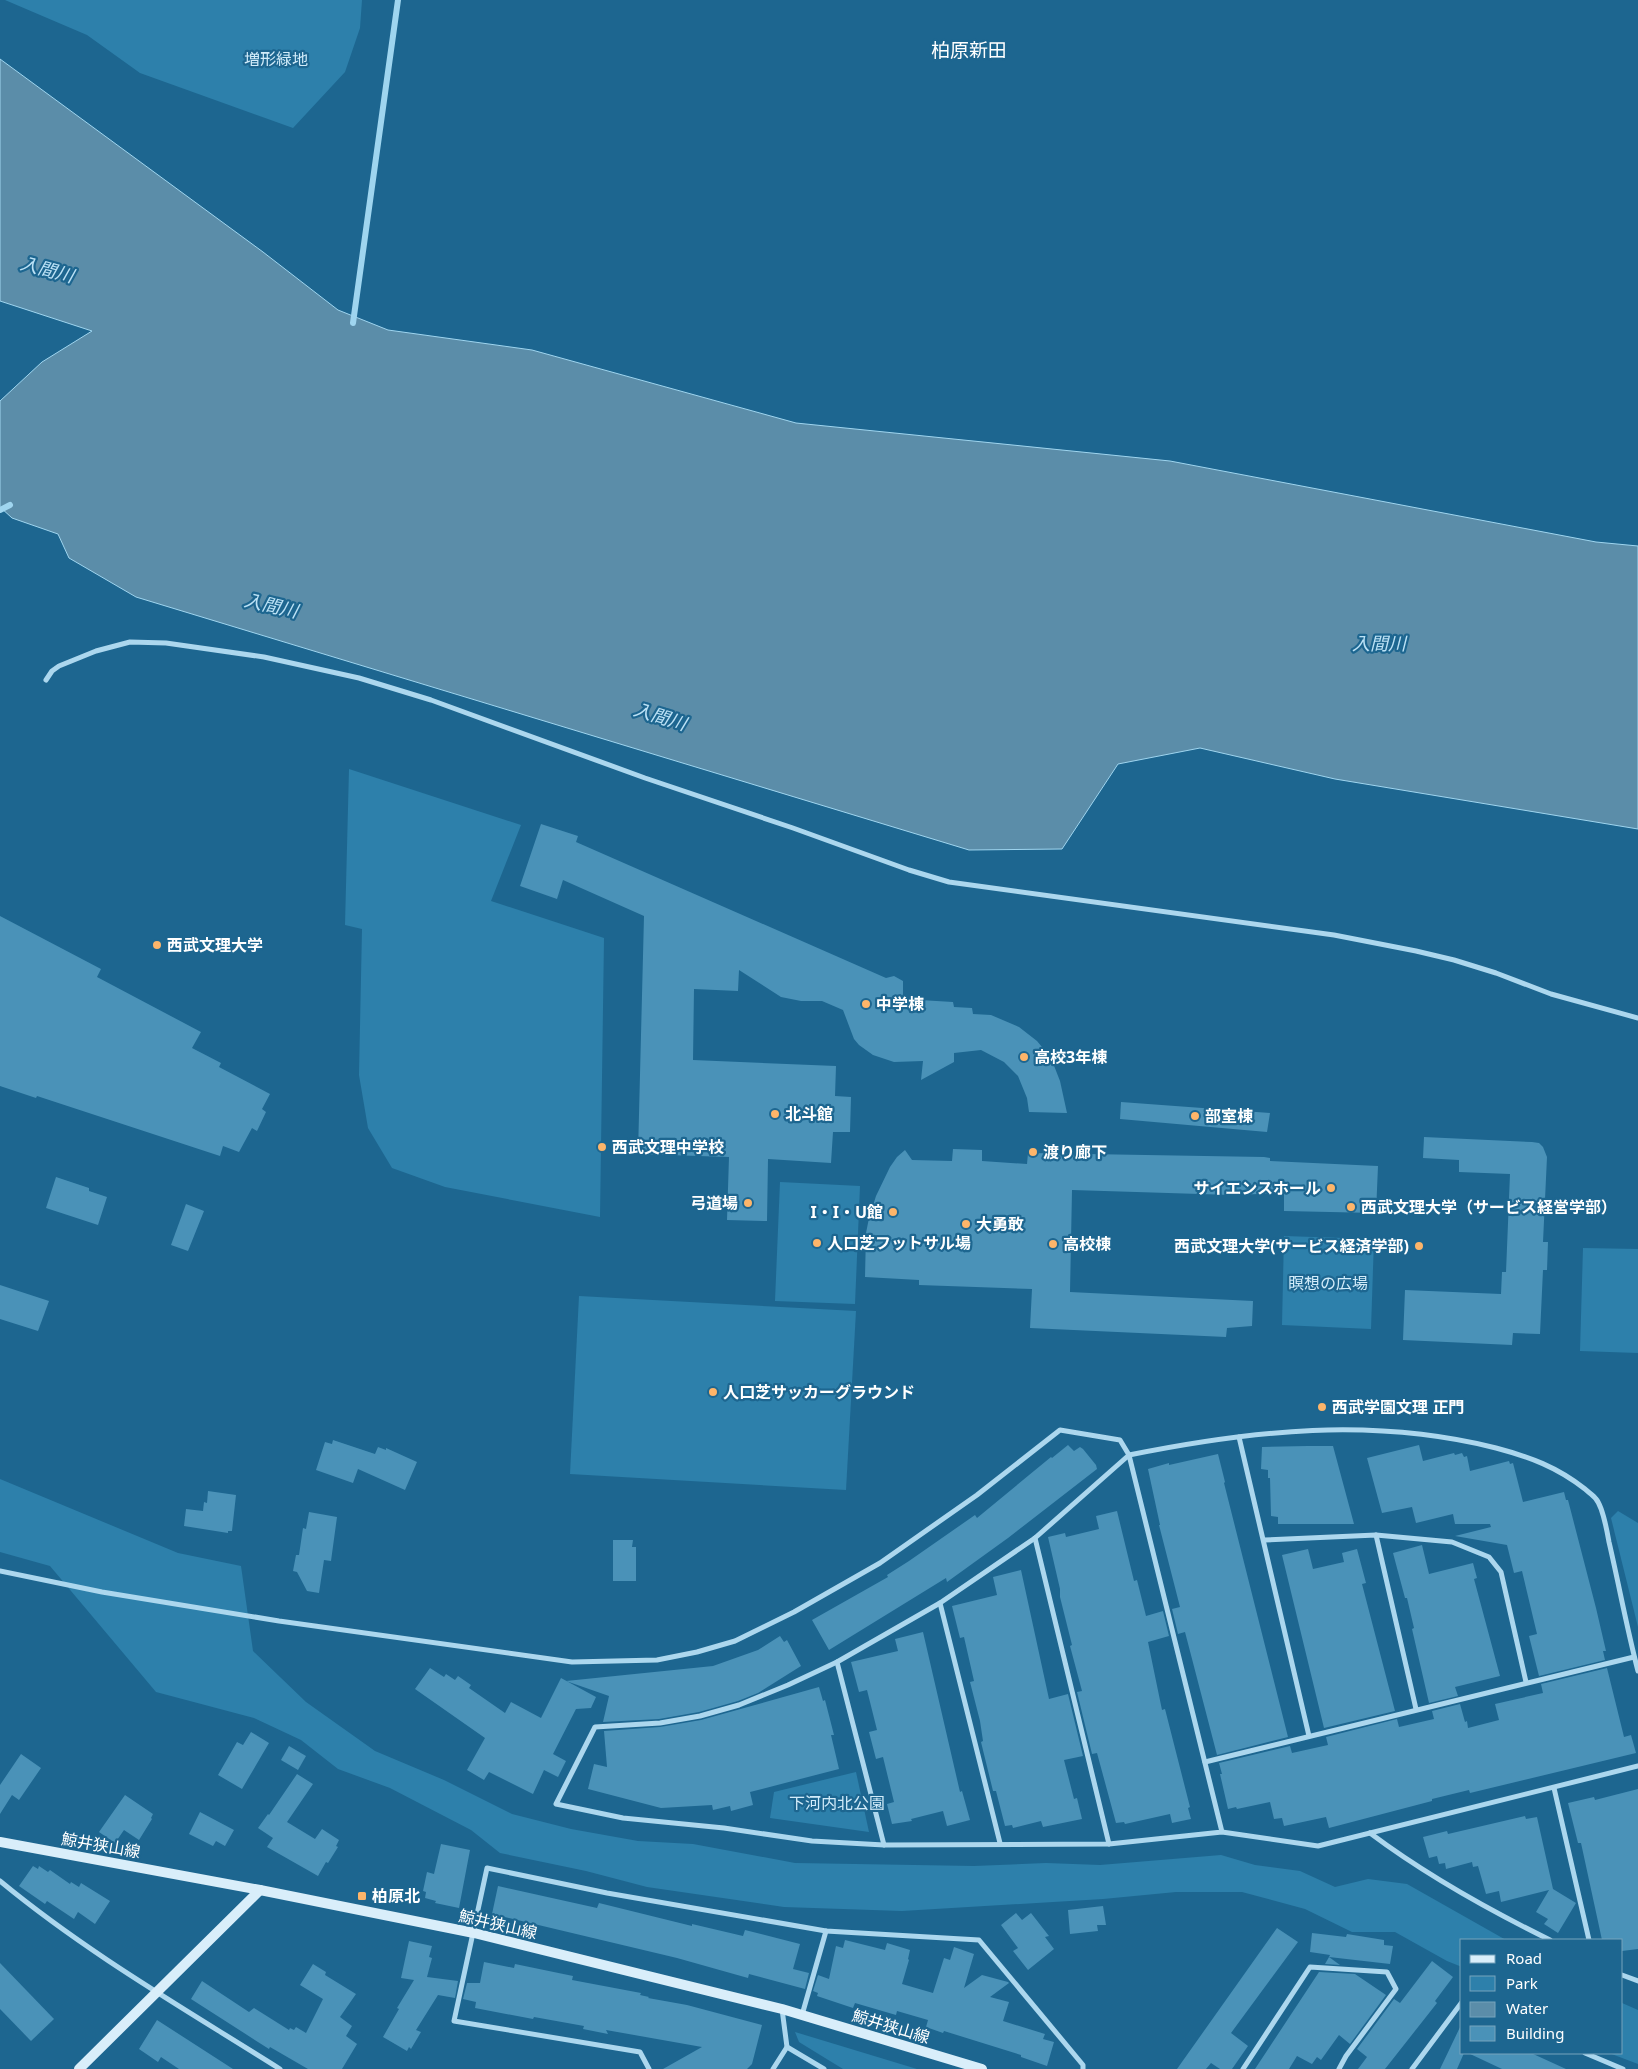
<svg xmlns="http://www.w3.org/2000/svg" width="1638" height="2069" viewBox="0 0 1638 2069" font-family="'Noto Sans','Noto Sans JP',sans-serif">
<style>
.green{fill:#2d80ab}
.water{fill:#5b8da9;stroke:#9fd5ef}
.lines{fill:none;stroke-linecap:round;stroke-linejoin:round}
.stream{stroke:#9fd5ef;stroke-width:6}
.building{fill:#4a92b8}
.street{stroke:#acd7ee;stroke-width:5}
.secondary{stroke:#d9eefa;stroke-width:10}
.poi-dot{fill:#fdb56a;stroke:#1d6690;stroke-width:2}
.labels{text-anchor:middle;stroke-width:4.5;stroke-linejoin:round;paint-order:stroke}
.park-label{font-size:16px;fill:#d2ecfa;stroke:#1d6690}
.poi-label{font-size:16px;font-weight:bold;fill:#fff;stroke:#1d6690;text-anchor:start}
.street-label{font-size:16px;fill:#fff;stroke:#1d6690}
.water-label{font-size:18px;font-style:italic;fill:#bce2f6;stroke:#1d6690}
.quarter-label{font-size:19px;fill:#fff;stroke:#1d6690}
</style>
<rect width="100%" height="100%" fill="#1d6690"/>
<!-- green -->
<g class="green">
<polygon points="5,0 362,0 360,28 345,72 293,128 140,73 87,35"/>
<polygon points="349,769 521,825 491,901 604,938 600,1217 445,1187 392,1168 368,1128 359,1075 362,929 345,925"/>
<polygon points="780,1182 860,1186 855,1304 775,1301"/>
<polygon points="1284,1236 1374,1239 1371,1329 1282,1325"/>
<polygon points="1583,1248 1638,1249 1638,1353 1580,1351"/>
<polygon points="579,1296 856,1311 846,1490 570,1474"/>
<polygon points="0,1479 178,1553 241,1566 253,1651 306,1702 375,1751 444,1780 512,1814 571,1829 638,1841 693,1844 795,1863 974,1866 1046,1863 1100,1865 1221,1855 1255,1865 1300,1871 1335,1887 1368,1879 1407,1884 1506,1940 1462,1940 1462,1967 1447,1961 1395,1932 1352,1932 1305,1909 1242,1892 1176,1892 1103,1899 902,1911 784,1907 647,1887 586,1871 500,1853 471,1830 390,1788 338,1769 301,1740 254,1718 156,1692 50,1566 0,1552"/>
<polygon points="1618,1511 1638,1523 1638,1627 1611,1518"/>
<polygon points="856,1772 869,1832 770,1818 774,1792"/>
<polygon points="1622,2003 1638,2010 1638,2064 1609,2053 1622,2053"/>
<polygon points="795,2032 917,2069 843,2069 799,2042"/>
</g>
<!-- water -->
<polygon class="water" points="0,59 263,252 338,310 388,330 532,350 796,423 1170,461 1596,542 1638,546 1638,829 1335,779 1200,748 1118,764 1062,849 969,850 136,597 69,558 58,534 12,518 0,507 0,401 42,362 92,331 0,301"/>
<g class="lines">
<!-- stream -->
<g class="stream">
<polyline points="353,323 398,0"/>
<polyline points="0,510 10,505"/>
</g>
</g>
<!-- building -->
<g class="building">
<polygon points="541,824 578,836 576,842 886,978 894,976 903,981 903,999 953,1002 954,1007 972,1008 973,1014 991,1015 1019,1027 1037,1041 1051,1058 1060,1081 1067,1113 1029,1112 1027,1098 1018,1076 1004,1062 981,1050 954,1053 954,1062 921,1080 923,1061 894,1062 873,1055 859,1045 854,1039 843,1010 822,1001 801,1001 781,997 739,970 738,991 694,989 693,1060 836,1066 835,1096 851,1097 850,1132 833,1132 831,1163 768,1159 767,1221 727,1220 729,1157 638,1154 644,916 563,880 557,899 520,886"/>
<polygon points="0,916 101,969 97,977 201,1032 192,1048 221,1063 219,1067 270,1094 262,1109 266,1112 257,1131 252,1128 239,1152 223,1146 220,1156 37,1096 36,1098 0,1086"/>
<polygon points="1121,1102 1270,1113 1267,1132 1120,1119"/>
<polygon points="1424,1137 1532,1142 1539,1143 1543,1147 1547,1157 1543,1242 1548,1242 1547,1270 1543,1270 1540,1334 1513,1333 1512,1345 1403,1340 1405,1290 1501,1294 1502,1272 1506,1272 1510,1174 1459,1172 1459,1160 1423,1158"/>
<polygon points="953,1149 982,1150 982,1161 1027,1164 1028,1153 1264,1157 1270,1158 1270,1161 1378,1166 1376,1213 1284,1211 1284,1193 1232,1195 1072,1190 1070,1292 1253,1301 1252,1326 1227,1328 1226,1337 1030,1328 1032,1289 919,1285 919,1280 865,1277 866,1233 869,1218 876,1196 890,1167 897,1157 905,1150 912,1160 952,1161"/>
<polygon points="56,1177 89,1188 89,1191 107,1197 98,1225 46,1208"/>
<polygon points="186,1204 204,1211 188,1251 171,1245"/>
<polygon points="0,1285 49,1301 38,1331 0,1319"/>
<polygon points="333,1440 375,1454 378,1447 386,1450 386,1448 417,1462 405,1490 358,1469 353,1483 316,1470 325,1442 332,1444"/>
<polygon points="1068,1445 1074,1451 1080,1447 1083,1449 1096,1465 1097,1469 1008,1538 947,1582 946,1578 829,1650 812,1620 888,1577 887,1575 909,1561 975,1515 977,1518 1051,1457 1052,1458"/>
<polygon points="1419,1445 1423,1461 1454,1453 1455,1455 1462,1453 1464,1457 1467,1456 1470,1471 1509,1461 1510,1464 1513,1463 1523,1502 1564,1492 1566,1500 1568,1500 1596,1608 1606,1651 1603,1651 1605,1660 1539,1676 1529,1636 1537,1634 1522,1571 1514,1573 1507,1545 1455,1536 1491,1527 1490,1524 1455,1524 1453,1514 1416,1523 1412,1507 1382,1513 1367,1458"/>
<polygon points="1308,1446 1333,1446 1354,1524 1278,1524 1278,1517 1271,1516 1270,1478 1268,1478 1268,1470 1261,1469 1262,1447"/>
<polygon points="1218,1454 1225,1482 1224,1483 1288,1737 1217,1755 1185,1632 1178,1634 1172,1609 1180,1607 1159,1525 1160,1525 1148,1469 1169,1463 1169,1465"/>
<polygon points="208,1491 236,1495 232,1531 228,1531 228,1533 184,1526 186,1509 203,1511 204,1502 207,1503"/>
<polygon points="1117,1511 1134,1581 1137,1580 1146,1616 1163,1611 1169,1636 1148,1642 1162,1710 1165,1709 1190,1807 1188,1808 1191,1819 1172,1823 1170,1814 1125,1824 1124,1822 1116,1823 1097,1753 1092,1754 1077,1692 1082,1691 1070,1646 1072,1645 1060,1597 1060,1589 1048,1537 1065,1533 1066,1537 1099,1529 1096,1516"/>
<polygon points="309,1512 337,1517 331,1561 324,1560 319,1593 307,1591 297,1572 293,1571 296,1555 299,1555 303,1528 306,1529"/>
<polygon points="613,1540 633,1540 632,1547 636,1547 636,1581 613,1581"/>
<polygon points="1422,1545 1429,1574 1473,1563 1477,1578 1474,1579 1500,1676 1455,1687 1458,1696 1429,1703 1412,1629 1414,1628 1407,1598 1405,1598 1393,1553"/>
<polygon points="1308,1549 1313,1569 1344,1562 1342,1553 1357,1549 1366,1583 1362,1584 1395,1711 1324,1728 1282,1555"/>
<polygon points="1021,1570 1049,1699 1068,1694 1083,1756 1064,1760 1074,1799 1077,1798 1082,1819 1043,1827 1041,1821 1013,1828 1012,1825 1005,1826 996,1791 993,1791 981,1742 983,1741 980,1721 970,1682 974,1681 964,1637 960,1638 952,1606 997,1595 993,1577"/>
<polygon points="923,1632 960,1792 962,1791 970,1820 947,1826 943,1811 911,1819 912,1821 892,1824 887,1804 894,1802 883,1757 876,1759 869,1732 877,1730 867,1690 859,1692 851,1662 898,1651 895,1639"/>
<polygon points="780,1636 784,1642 787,1640 801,1666 758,1693 738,1701 699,1712 659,1719 603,1722 609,1696 566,1681 713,1666 758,1650"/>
<polygon points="430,1668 444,1677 446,1674 455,1680 458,1676 471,1685 469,1688 505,1713 511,1702 541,1718 561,1678 596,1697 591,1708 576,1709 553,1754 566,1761 558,1777 544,1770 533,1794 489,1772 484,1780 467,1770 485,1738 415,1689"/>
<polygon points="1607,1668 1624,1737 1631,1735 1636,1753 1470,1793 1469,1790 1432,1799 1432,1801 1329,1828 1326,1817 1284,1826 1282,1818 1274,1819 1270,1802 1237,1809 1236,1807 1228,1809 1220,1774 1222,1774 1219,1763 1290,1746 1292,1753 1328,1745 1326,1737 1397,1719 1399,1727 1434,1719 1432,1711 1460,1704 1465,1722 1467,1721 1468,1728 1499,1720 1495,1704 1543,1693 1541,1684"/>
<polygon points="819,1687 823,1701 825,1700 834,1735 831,1735 839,1769 750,1792 753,1805 731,1811 730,1806 713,1810 712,1805 661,1808 588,1789 594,1764 607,1767 604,1731 660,1727 701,1720"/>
<polygon points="251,1732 269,1743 242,1789 218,1775 237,1742 243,1745"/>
<polygon points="289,1746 306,1756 298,1770 281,1760"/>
<polygon points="21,1754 41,1768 19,1800 12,1795 0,1814 0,1785"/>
<polygon points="297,1774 313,1784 287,1822 315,1839 322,1829 339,1840 336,1846 338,1847 328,1863 326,1862 318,1876 267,1847 273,1838 258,1828 268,1814 269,1815"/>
<polygon points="1638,1789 1638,1949 1622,1951 1622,1940 1602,1940 1581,1843 1578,1843 1568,1803 1594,1797 1595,1800"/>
<polygon points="125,1795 153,1814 151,1818 152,1819 139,1840 124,1830 115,1843 99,1832"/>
<polygon points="200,1812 234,1830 225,1846 216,1841 213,1846 189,1834"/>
<polygon points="1525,1816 1526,1819 1537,1817 1553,1889 1576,1903 1558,1933 1544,1924 1548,1919 1536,1912 1549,1890 1501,1902 1499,1891 1486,1894 1478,1866 1473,1867 1472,1862 1446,1869 1445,1863 1439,1864 1437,1856 1429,1858 1423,1837 1447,1831 1448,1834"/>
<polygon points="441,1844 470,1850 459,1908 435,1903 436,1901 425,1898 426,1892 423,1891 427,1872 434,1874"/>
<polygon points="33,1866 38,1869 39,1866 48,1872 50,1870 70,1884 71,1882 79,1887 81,1883 110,1901 95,1924 78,1912 74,1919 47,1901 45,1904 19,1886"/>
<polygon points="498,1886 597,1908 599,1903 692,1926 692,1924 743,1936 745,1930 800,1944 793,1969 809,1973 805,1989 749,1974 748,1978 677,1958 492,1914"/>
<polygon points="1103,1906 1106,1925 1097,1925 1098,1931 1070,1934 1068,1910"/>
<polygon points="1016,1913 1022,1920 1031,1913 1049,1936 1045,1937 1054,1949 1028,1970 1013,1951 1018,1948 1001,1925"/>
<polygon points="1277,1928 1298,1942 1231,2033 1248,2046 1232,2069 1220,2069 1211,2063 1206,2069 1177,2069"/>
<polygon points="1312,1933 1346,1937 1347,1934 1384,1940 1384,1945 1393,1946 1390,1964 1329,1957 1330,1955 1310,1952"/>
<polygon points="845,1940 885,1950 887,1943 910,1950 908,1959 909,1960 902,1984 933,1993 944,1958 950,1960 954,1947 974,1954 964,1988 982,1975 1008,1982 1009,1983 990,1997 1009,2002 1003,2021 1045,2034 1043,2039 1054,2042 1047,2066 1021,2057 1021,2055 944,2031 943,2033 926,2027 928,2020 897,2011 896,2015 855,2003 853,2008 817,1996 818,1993 813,1991 818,1975 829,1979 836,1946 843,1948"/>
<polygon points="409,1941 432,1946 429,1957 432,1958 427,1977 458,1981 455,1998 438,1995 416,2030 421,2032 411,2049 409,2047 407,2051 383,2037 399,2009 397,2008 414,1980 401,1978"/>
<polygon points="1329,1957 1340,1965 1325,1964"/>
<polygon points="1432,1961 1453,1977 1435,2001 1437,2003 1385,2069 1358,2069 1367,2057 1357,2049 1394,1999 1400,2003"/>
<polygon points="484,1962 514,1968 515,1964 573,1976 572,1980 641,1993 640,1995 649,1997 648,1998 687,2005 762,2025 752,2064 747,2069 663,2069 702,2047 606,2030 608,2034 583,2029 584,2026 534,2017 533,2019 475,2008 476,2002 463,1999 467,1983 480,1983"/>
<polygon points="0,1963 54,2019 31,2041 0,2009"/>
<polygon points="313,1964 326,1972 325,1975 356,1994 340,2017 352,2026 346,2036 357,2044 342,2069 308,2069 270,2047 269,2049 191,1999 202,1981 249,2012 254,2008 289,2030 290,2028 294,2030 296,2027 306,2033 323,1999 300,1985"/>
<polygon points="1319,1972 1355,1974 1386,1995 1350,2044 1339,2035 1321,2060 1317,2057 1312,2064 1297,2056 1289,2069 1255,2069"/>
<polygon points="157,2020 233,2069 179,2069 161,2057 158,2062 139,2049"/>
<polygon points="1462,2023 1462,2053 1464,2053 1457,2069 1440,2069"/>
<polygon points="1468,2053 1531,2053 1566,2069 1502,2069"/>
</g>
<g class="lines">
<!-- street -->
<g class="street">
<polyline points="46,680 52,671 59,666 96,651 130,642 166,643 264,657 359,678 431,700 645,778 793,828 909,870 949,882 1334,935 1416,951 1454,960 1496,973 1551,994 1638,1018"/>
<polyline points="1239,1437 1309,1736"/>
<polyline points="1376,1535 1416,1709"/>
<polyline points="1035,1538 1109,1844"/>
<polyline points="1264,1540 1376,1535 1452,1542 1489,1557 1501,1572 1526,1682"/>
<path d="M0 1571 102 1592 279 1621 572 1662 657 1660 697 1652 735 1641 794 1612 880 1563 977 1495 1060 1430 1120 1440 1129 1455C1253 1430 1372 1417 1496 1448 1530 1457 1557 1467 1585 1489 1588 1492 1593 1495 1596 1499 1603 1507 1607 1531 1609 1542 1619 1585 1627 1629 1638 1671"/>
<polyline points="940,1603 1000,1843"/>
<polyline points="837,1662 884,1845"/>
<polyline points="1205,1762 1634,1657"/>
<polyline points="1554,1788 1589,1940"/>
<polyline points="1222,1832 1129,1455 1035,1538 940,1603 837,1662 788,1685 739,1705 700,1716 660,1723 595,1727 556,1804 623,1818 724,1828 812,1841 884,1845 1109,1844 1222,1832 1318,1846 1638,1766"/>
<path d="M1370 1833C1426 1875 1487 1909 1550 1940"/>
<path d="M0 1881C87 1953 185 2009 280 2069"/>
<polyline points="1622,1975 1638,1981"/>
<polyline points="802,2015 826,1931"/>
<polyline points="787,2047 824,2069"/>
<polyline points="1585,2053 1623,2069"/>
<polyline points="649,2069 640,2052 454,2021 487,1868 607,1893 826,1931 979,1940 1083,2065 1083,2069"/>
<polyline points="773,2069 787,2047 782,2009"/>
<polyline points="1243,2069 1310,1967 1387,1972 1396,1989 1346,2056 1339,2069"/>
<polyline points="1412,2069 1462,2002"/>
</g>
<!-- secondary -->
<g class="secondary">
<polyline points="0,1842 260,1890 474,1933 782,2009 982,2069"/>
<polyline points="79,2069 260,1890"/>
</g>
</g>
<!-- markers -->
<g class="poi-dot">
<circle cx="157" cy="945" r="5"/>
<circle cx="866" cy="1004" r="5"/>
<circle cx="1024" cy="1057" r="5"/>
<circle cx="775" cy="1114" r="5"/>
<circle cx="1195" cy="1116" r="5"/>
<circle cx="602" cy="1147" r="5"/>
<circle cx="1033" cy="1152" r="5"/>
<circle cx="1331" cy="1188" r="5"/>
<circle cx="748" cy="1203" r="5"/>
<circle cx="1351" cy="1207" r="5"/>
<circle cx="893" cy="1212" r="5"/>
<circle cx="966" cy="1224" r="5"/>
<circle cx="817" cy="1243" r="5"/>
<circle cx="1053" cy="1244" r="5"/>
<circle cx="1419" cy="1246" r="5"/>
<circle cx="713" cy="1392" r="5"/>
<circle cx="1322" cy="1407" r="5"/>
<rect x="357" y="1891" width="10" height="10" rx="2.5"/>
</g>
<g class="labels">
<!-- park labels -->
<g class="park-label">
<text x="276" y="65">増形緑地</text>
<text x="1328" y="1289">瞑想の広場</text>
<text x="837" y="1809">下河内北公園</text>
</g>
<!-- poi labels -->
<g class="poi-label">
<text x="167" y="951">西武文理大学</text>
<text x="876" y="1010">中学棟</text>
<text x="1034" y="1063">高校3年棟</text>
<text x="785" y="1120">北斗館</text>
<text x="1205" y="1122">部室棟</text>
<text x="612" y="1153">西武文理中学校</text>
<text x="1043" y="1158">渡り廊下</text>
<text x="1321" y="1194" text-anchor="end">サイエンスホール</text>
<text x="738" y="1209" text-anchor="end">弓道場</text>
<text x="1361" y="1213">西武文理大学（サービス経営学部）</text>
<text x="883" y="1218" text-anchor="end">I・I・U館</text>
<text x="976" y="1230">大勇敢</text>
<text x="827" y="1249">人口芝フットサル場</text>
<text x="1063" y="1250">高校棟</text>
<text x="1409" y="1252" text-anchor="end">西武文理大学(サービス経済学部)</text>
<text x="723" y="1398">人口芝サッカーグラウンド</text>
<text x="1332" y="1413">西武学園文理 正門</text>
<text x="372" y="1902">柏原北</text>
</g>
<!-- street labels -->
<g class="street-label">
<text transform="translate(101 1845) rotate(10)" y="6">鯨井狭山線</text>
<text transform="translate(498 1924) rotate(13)" y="6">鯨井狭山線</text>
<text transform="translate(891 2026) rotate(17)" y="6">鯨井狭山線</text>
</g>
<!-- water labels -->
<g class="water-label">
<text transform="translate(47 270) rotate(15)" y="6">入間川</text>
<text transform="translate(271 606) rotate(13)" y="6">入間川</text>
<text x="1379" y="650">入間川</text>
<text transform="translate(660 717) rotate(17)" y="6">入間川</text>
</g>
<!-- quarter labels -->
<g class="quarter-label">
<text x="969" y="57">柏原新田</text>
</g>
</g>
<!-- legend -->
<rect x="1460" y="1939" width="162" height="115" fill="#1d6690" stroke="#77a3bc"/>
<rect x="1470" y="1955" width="25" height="8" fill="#d9eefa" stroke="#77a3bc"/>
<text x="1506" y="1964" font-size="15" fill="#ffffff">Road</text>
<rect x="1470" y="1976" width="25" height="15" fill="#2d80ab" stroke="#77a3bc"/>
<text x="1506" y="1989" font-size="15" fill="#ffffff">Park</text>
<rect x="1470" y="2002" width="25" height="15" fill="#5b8da9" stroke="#77a3bc"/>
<text x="1506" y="2014" font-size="15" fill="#ffffff">Water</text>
<rect x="1470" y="2026" width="25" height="15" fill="#4a92b8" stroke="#77a3bc"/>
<text x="1506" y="2039" font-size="15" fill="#ffffff">Building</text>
</svg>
